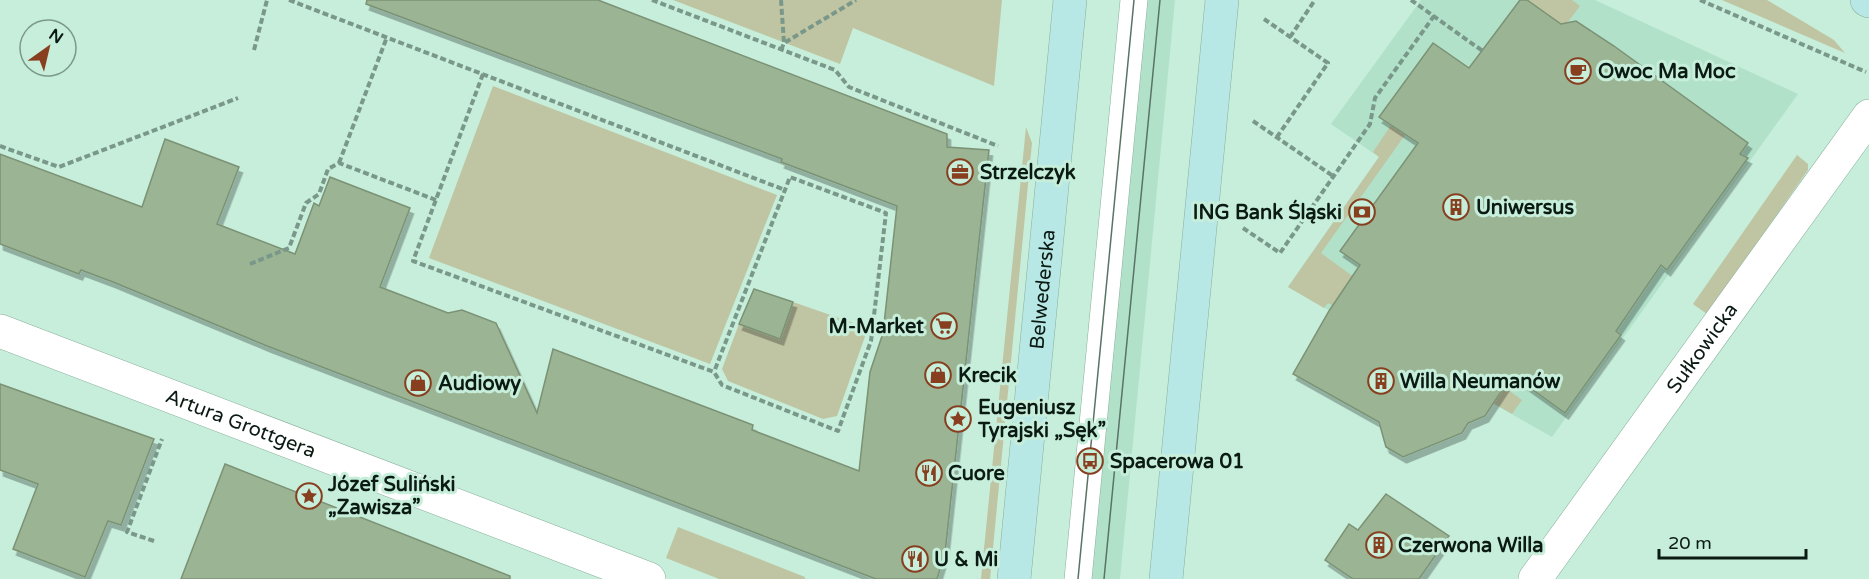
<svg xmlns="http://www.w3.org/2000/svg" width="1869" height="579" viewBox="0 0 1869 579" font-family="'Varela Round',sans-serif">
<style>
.built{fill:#b2e1ca}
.green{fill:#bfc5a2}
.building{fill:#9bb494;stroke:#7b9275;stroke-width:1.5;filter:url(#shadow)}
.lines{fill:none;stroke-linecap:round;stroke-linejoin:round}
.lane-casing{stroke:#88af9c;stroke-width:28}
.street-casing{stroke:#88af9c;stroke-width:34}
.secondary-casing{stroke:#88af9c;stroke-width:34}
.path{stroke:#7a988a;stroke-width:4;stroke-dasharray:6 3;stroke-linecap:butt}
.lane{stroke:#fff;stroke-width:27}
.street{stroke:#fff;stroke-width:33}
.secondary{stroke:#b8e8e6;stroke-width:33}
.tram{stroke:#597366;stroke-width:1.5}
.labels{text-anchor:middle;stroke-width:6;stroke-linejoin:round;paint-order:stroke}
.poi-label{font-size:20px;font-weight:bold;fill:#0b1a13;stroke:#c6eeda;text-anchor:start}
.street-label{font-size:20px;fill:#0b1a13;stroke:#c6eeda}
</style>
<defs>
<filter id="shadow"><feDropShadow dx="3.5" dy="6" stdDeviation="0" flood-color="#0004"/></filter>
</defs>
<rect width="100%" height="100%" fill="#c6eeda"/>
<!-- built -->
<g class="built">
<polygon points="1125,0 1175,0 1120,579 1069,579"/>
<polygon points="1421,0 1595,0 1798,94 1552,437 1288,287 1379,157 1331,124"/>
</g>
<!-- green -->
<g class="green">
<polygon points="673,0 1002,0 994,86 853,28 840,64"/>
<polygon points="1527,0 1572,0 1580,6 1561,31 1553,18"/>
<polygon points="1722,0 1767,0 1834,40 1845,53"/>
<polygon points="493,86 777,195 710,364 429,258"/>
<polygon points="1391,125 1405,135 1321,253 1522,400 1512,414 1361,327 1363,324 1328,303 1324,308 1288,287 1379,157 1373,152"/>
<polygon points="1026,127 1032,143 990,579 981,579"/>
<polygon points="1797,155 1808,164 1808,170 1707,314 1693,304"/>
<polygon points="793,302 868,328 837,416 823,419 728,381 722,369 739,324 780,339"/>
<polygon points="678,527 805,577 805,579 719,579 666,558"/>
</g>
<!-- building -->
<g class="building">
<polygon points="367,0 598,0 947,134 947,147 989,150 945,553 937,579 876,579 267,346 113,282 81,270 79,274 0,244 0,154 142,207 165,139 239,167 217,224 295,254 314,203 319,206 330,177 410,208 380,287 448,313 462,310 496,323 537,413 553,349 753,425 752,430 859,471 870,372 883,333 897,206 781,162 782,159 366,4"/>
<polygon points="1520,0 1527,0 1561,24 1576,21 1614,46 1748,143 1740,154 1748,158 1667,270 1661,265 1616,331 1621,335 1565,413 1512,375 1485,416 1468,423 1462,433 1403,457 1386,447 1379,422 1293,374 1329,311 1360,265 1340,251 1418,143 1379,117 1433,43 1469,68"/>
<polygon points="754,289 793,302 780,339 739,324"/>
<polygon points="0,384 154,439 121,525 108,521 85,577 13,549 38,484 0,470"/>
<polygon points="225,464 510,576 510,579 181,579"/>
<polygon points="1386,494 1449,536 1419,579 1353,579 1325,560 1349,524 1358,530"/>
</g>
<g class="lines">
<!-- lane casing -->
<g class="lane-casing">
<polyline id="lane" points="1078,579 1134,0"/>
</g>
<!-- street casing -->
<g class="street-casing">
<g id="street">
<path id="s1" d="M0 331 649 579"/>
<path id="s2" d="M1535 579 1869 116"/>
</g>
</g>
<!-- secondary casing -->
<g class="secondary-casing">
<g id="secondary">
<polyline points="1867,0 1869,1"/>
<path id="s3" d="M1014 579 1070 0"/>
<polyline points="1166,579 1222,0"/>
</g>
</g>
<!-- path -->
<g class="path">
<polyline points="289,0 785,190"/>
<polyline points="652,0 835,70 849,87 998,146"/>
<polyline points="781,0 784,43"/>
<polyline points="1411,0 1484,52"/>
<polyline points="1700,0 1866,72"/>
<polyline points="1264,19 1328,63 1277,137"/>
<polyline points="1290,37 1315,0"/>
<polyline points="254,50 267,0"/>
<polyline points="781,50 784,43 856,0"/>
<polyline points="483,74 413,261 714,372 722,385 838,431 871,341 886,213 790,177 714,372"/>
<polyline points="1253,121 1333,176"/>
<polyline points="0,146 59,167 238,98"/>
<polyline points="339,163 387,37"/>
<polyline points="1243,228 1280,253 1370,124 1375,98 1434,16"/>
<polyline points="250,264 289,248 306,203 319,194 328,169 339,163 436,200"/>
<polyline points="154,541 127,532 162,439"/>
</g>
<!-- lane -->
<use href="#lane" class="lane"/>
<!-- street -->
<use href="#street" class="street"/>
<!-- secondary -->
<use href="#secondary" class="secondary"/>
<!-- tram -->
<g class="tram">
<polyline points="1078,579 1134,0"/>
<polyline points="1104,579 1160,0"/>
</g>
</g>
<!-- icons -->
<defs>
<g id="cafe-ring" transform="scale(1.35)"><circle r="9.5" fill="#c6eeda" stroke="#873f1f" stroke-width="1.5"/><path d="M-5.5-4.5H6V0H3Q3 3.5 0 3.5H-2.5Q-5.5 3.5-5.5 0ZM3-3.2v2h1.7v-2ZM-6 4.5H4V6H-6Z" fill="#873f1f"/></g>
<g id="office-ring" transform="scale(1.35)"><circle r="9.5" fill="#c6eeda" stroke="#873f1f" stroke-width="1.5"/><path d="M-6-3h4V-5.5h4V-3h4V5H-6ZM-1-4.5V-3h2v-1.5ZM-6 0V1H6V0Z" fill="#873f1f"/></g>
<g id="building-ring" transform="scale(1.35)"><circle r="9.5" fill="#c6eeda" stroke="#873f1f" stroke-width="1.5"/><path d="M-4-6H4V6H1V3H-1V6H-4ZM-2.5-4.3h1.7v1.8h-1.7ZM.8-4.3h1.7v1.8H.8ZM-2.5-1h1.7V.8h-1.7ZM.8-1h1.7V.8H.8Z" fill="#873f1f"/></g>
<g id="bank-ring" transform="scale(1.35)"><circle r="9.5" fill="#c6eeda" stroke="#873f1f" stroke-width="1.5"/><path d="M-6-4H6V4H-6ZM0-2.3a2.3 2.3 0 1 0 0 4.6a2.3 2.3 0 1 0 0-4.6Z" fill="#873f1f"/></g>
<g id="supermarket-ring" transform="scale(1.35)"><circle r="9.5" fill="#c6eeda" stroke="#873f1f" stroke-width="1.5"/><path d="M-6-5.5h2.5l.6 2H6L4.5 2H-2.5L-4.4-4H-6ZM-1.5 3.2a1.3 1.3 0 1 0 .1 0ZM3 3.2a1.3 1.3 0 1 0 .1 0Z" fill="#873f1f"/></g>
<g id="shop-ring" transform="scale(1.35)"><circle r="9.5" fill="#c6eeda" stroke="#873f1f" stroke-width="1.5"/><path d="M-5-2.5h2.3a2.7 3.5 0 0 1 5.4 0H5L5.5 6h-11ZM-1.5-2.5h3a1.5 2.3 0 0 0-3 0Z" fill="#873f1f"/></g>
<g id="sight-ring" transform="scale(1.35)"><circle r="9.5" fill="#c6eeda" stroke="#873f1f" stroke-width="1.5"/><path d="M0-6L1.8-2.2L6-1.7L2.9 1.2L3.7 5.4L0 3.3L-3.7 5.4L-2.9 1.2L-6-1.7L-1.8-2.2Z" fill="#873f1f"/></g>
<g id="bus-ring" transform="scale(1.35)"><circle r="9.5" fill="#c6eeda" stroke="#873f1f" stroke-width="1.5"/><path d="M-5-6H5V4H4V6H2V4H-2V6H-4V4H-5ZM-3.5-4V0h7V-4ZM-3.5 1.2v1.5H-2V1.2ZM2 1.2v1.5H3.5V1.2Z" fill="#873f1f"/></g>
<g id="restaurant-ring" transform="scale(1.35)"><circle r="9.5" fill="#c6eeda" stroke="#873f1f" stroke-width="1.5"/><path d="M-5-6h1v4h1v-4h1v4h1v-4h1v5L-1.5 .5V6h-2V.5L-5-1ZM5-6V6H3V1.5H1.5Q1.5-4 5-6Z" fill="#873f1f"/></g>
</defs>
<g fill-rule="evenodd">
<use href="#cafe-ring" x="1578" y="71"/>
<use href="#office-ring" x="960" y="172"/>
<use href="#building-ring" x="1456" y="207"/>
<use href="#bank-ring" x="1362" y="212"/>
<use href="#supermarket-ring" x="944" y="326"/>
<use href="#shop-ring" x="938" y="375"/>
<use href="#building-ring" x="1381" y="381"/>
<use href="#shop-ring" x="418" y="383"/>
<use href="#sight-ring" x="958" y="419"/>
<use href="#bus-ring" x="1090" y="461"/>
<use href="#restaurant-ring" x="929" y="473"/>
<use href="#sight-ring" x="309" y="496"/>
<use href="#building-ring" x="1379" y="545"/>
<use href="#restaurant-ring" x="915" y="559"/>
</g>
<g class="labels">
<!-- poi labels -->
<g class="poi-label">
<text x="1598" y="78">Owoc Ma Moc</text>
<text x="980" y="179">Strzelczyk</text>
<text x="1476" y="214">Uniwersus</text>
<text x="1342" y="219" text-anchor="end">ING Bank Śląski</text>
<text x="924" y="333" text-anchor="end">M-Market</text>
<text x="958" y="382">Krecik</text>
<text x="1400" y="388">Willa Neumanów</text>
<text x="438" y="390">Audiowy</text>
<text x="978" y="414">Eugeniusz<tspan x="978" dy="23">Tyrajski „Sęk”</tspan></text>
<text x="1110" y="468">Spacerowa 01</text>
<text x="948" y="480">Cuore</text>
<text x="328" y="491">Józef Suliński<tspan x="328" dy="23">„Zawisza”</tspan></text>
<text x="1398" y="552">Czerwona Willa</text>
<text x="934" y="566">U &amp; Mi</text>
</g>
<!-- street labels -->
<g class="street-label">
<text dy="7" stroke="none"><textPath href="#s3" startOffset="291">Belwederska</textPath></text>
<text dy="7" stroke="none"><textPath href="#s2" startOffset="285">Sułkowicka</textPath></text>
<text dy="7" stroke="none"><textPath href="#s1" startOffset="258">Artura Grottgera</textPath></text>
</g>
</g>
<!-- north arrow -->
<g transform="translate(48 48) rotate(34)"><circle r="28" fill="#c6eeda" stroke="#7b998a" stroke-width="1.5"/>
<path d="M0-4.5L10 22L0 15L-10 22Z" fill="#873f1f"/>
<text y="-9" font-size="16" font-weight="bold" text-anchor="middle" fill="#0b1a13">N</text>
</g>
<!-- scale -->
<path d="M1659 549v9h147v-9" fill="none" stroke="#0b1a13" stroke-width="3"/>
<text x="1668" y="549" font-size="18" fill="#0b1a13" stroke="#c6eeda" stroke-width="4.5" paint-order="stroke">20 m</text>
</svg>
